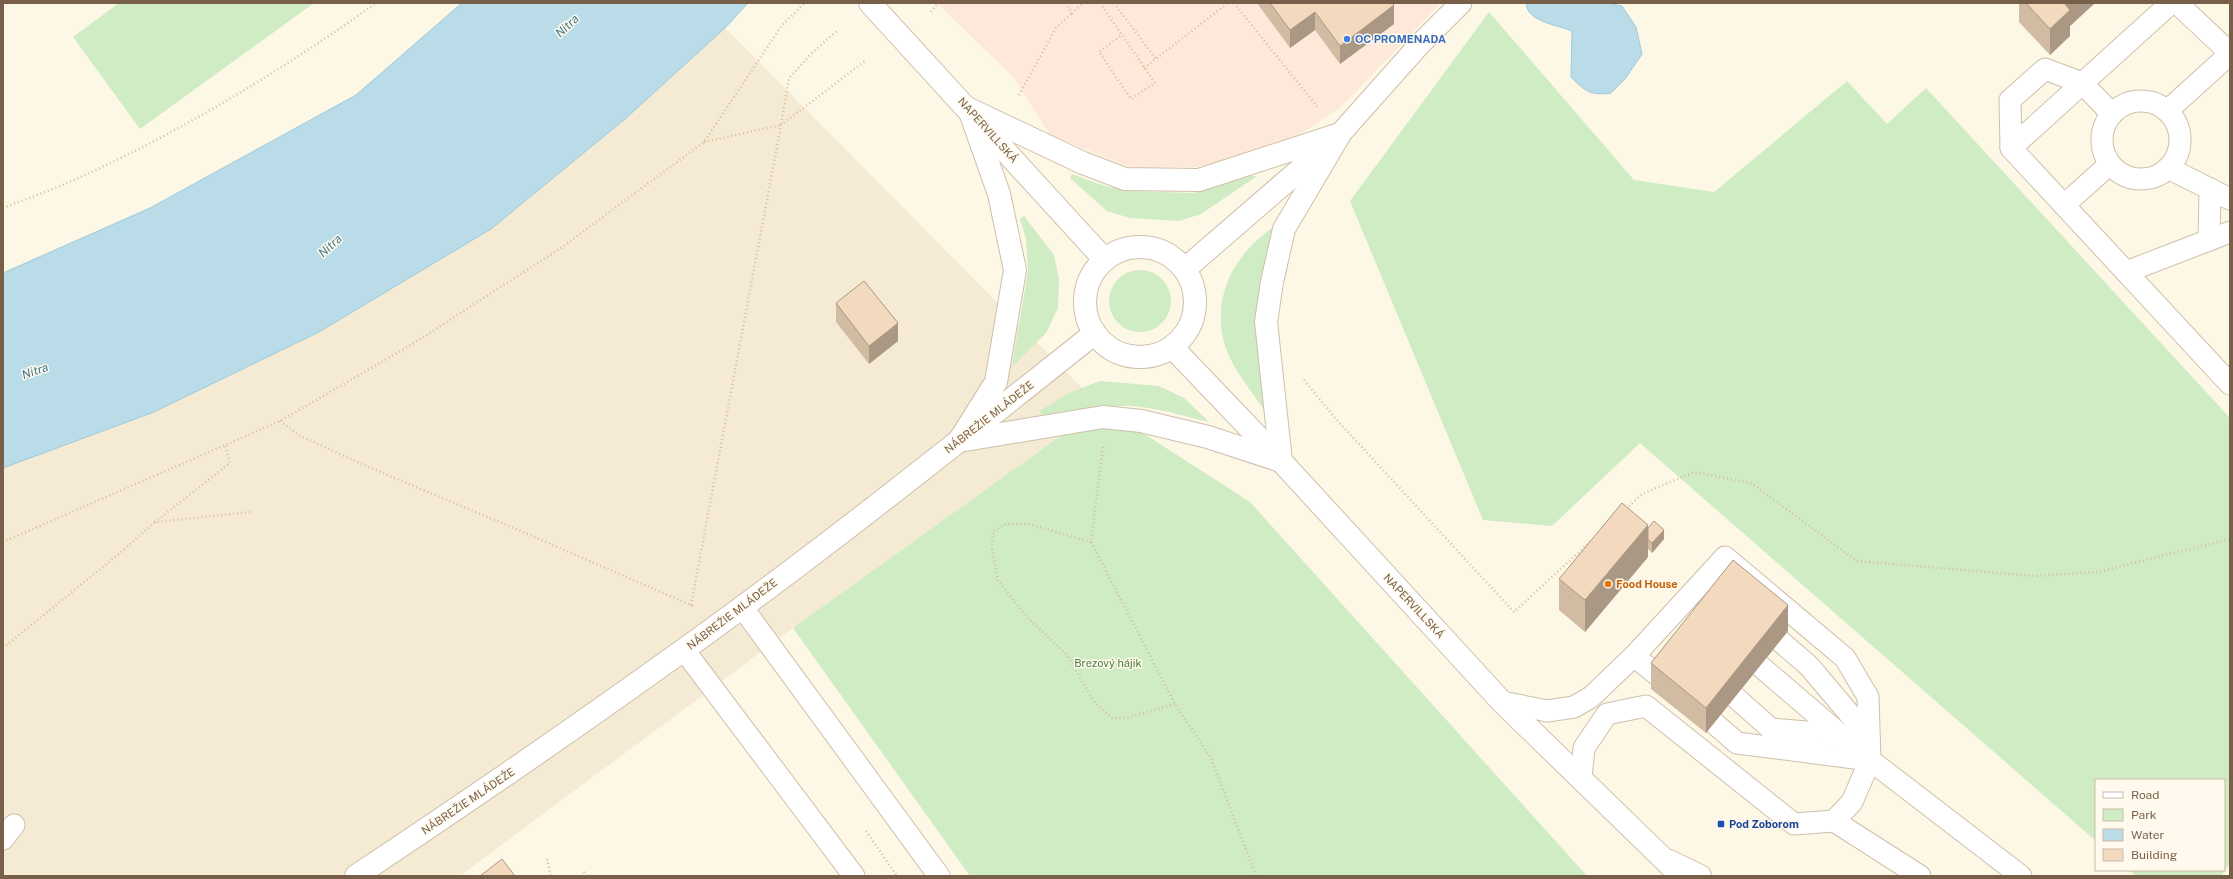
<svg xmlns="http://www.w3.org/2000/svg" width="2233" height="879" viewBox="0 0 2233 879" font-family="'Public Sans',sans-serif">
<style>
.residential{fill:#f5ead4}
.commercial{fill:#fee8d9}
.green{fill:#cfecc4}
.water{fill:#b9dce8;stroke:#9fcada}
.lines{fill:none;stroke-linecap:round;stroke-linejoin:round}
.service-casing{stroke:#cfbfab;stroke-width:23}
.minor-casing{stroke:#cfbfab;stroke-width:24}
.tertiary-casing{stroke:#cfbfab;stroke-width:24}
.path{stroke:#d9bc9f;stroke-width:2.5;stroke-dasharray:1 3;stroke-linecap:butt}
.service{stroke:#fff;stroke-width:21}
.minor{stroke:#fff;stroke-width:22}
.tertiary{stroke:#fff;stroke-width:22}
.wall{fill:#d1bba3}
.shaded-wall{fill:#aa9884}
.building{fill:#f3d9bd;stroke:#aa9884}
.shop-dot{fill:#3f7fe0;stroke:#fffaed;stroke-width:1.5}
.food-dot{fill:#e8710a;stroke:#fffaed;stroke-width:1.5}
.transit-dot{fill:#1a4fb4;stroke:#fffaed;stroke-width:1.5}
.labels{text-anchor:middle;stroke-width:3;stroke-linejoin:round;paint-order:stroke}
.shop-label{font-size:11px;font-weight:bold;fill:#366cbe;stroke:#fffaed;text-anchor:start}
.street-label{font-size:11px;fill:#785f49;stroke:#fffaed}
.food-label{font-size:11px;font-weight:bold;fill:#c56008;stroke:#fffaed;text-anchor:start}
.park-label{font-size:11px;fill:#4c7e41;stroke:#fffaed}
.transit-label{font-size:11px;font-weight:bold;fill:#164399;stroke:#fffaed;text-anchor:start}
.water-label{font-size:12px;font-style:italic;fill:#42778b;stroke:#fffaed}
</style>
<rect width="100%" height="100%" fill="#fdf7e6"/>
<!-- residential -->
<polygon class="residential" points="725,28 1101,407 793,628 460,876 3,876 3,468 154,412 319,332 491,229 625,119"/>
<!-- commercial -->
<polygon class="commercial" points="937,3 1441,3 1342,106 1304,132 1257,151 1197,167 1130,167 1050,135 1014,78"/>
<!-- green -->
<g class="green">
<polygon points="119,3 314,3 140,129 73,37"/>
<polygon points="1489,12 1634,180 1714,192 1847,81 1887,124 1926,88 2230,418 2230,863 2221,876 2136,876 2129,870 2224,870 2224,780 2096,780 2096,841 1640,443 1552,526 1483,520 1350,201"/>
<polygon points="1072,174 1105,186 1127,191 1193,193 1244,176 1257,176 1201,214 1179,221 1130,218 1107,211 1070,178"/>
<polygon points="1024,216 1054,255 1059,279 1058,308 1046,333 1012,367 1028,271 1026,239 1020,219"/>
<path d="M1278 224 1255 318 1260 374 1272 413 1268 415C1253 393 1228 364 1223 338 1213 290 1238 250 1278 224Z"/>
<circle cx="1140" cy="301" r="31"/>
<path d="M1100 381 1159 386 1184 398 1209 422C1180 415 1133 400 1104 408L1250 502 1587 876H970L793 628 1098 409 1043 417 1040 411 1067 394Z"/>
</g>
<!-- water -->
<g class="water">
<polygon points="462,3 748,3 725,28 625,119 491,229 319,332 154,412 3,468 3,273 150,208 356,95"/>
<path d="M1526 3H1607L1622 6 1636 27 1642 54 1625 79 1611 93C1590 96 1585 91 1571 77L1572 31C1558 25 1527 22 1526 3Z"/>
</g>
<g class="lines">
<!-- service casing -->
<g class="service-casing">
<g id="service">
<polyline points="2171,3 2011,148 2230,384"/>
<polyline points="2177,3 2230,53"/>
<circle cx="2141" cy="140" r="39"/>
<polyline points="2167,111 2230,54"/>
<polyline points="1340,134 1421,43 1461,3"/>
<polyline points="2011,148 2010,100 2045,69 2082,83 2112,114"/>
<polyline points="2168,168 2230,199"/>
<polyline points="2064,205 2110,164"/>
<polyline points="2209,240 2210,189"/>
<polyline points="2126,272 2230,232"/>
<polyline points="742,607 939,876"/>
<polyline points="1780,641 1809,666 1869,737"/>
<polyline points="684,650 854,876"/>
<polyline points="1634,656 1660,677"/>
<polyline points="1760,666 1870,760 1852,802 1834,821"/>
<polyline points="1735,697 1771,729 1842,735"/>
<polyline points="1502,702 1547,711 1574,707 1591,697 1635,655 1725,557 1845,658 1868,697 1870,760 2021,876"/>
<polyline points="1714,723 1737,743 1870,760"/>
<polyline points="1581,778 1584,748 1607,714 1646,706 1794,824 1834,821 1920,876"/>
<polyline points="3,839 14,825"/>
</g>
</g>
<!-- minor casing -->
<g class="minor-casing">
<path id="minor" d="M356 876C466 803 575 728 682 651 823 550 959 441 1095 333"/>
</g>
<!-- tertiary casing -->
<g class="tertiary-casing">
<g id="tertiary">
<polyline points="870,3 1104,259"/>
<polyline points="969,109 1083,163 1125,179 1199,180 1340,134"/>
<circle cx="1140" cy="302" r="55"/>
<polyline points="1185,269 1326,147"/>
<polyline points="1172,347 1281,461 1502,702 1681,876"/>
<polyline points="959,441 996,382 1015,270 999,194 969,109"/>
<polyline points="959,441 1103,417 1141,421 1208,437 1278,460"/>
<polyline points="1281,461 1266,322 1272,282 1284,229 1340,134"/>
<polyline points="1669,861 1700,876"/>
</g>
</g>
<!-- path -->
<g class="path">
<polyline points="1065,3 1072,13 1083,3"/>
<polyline points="1100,3 1155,83 1131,99 1099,52 1122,35"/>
<polyline points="1114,3 1156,59"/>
<polyline points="1234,3 1319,109"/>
<polyline points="931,12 938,3"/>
<polyline points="1144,68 1228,3"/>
<polyline points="1019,95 1056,28 1072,13"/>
<polyline points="704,142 781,125 789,78 813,52 837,31"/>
<path d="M3 208C31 197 60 187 87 174 187 128 287 67 376 3"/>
<polyline points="1304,380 1335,418 1514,612 1591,541"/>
<polyline points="280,421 300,436 364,465 516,529 693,606"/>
<polyline points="1103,447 1091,542 1175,704 1211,758 1256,876"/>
<polyline points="1626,509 1642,494 1694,472 1751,483 1857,561 2034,576 2098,572 2230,539"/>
<polyline points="155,522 230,463 225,444"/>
<polyline points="3,542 280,421 411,345 561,248 704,142 782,25 805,3"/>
<polyline points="1091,542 1029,524 1006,524 993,531 992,548 998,581 1029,619 1066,654 1095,703 1112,718 1126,718 1175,704"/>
<polyline points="691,605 781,125 865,61"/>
<polyline points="3,648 120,553 155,522 251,512"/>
<polyline points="866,831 897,876"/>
<polyline points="547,859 551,876"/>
<polyline points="584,872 587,876"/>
</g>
<!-- service -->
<use href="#service" class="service"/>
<!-- minor -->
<use href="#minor" class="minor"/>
<!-- tertiary -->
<use href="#tertiary" class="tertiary"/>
</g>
<!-- wall -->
<g class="wall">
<polygon points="1257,3 1392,3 1394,24 1340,64 1315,30 1290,48"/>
<polygon points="2019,3 2095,3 2070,26 2070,36 2050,55 2019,22"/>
<polygon points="836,303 898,341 869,364 836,322"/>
<polygon points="1648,528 1664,539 1652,553 1648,549 1648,557 1585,632 1559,610 1559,579"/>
<polygon points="1788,631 1706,733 1651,689 1651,663"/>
</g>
<!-- shaded-wall -->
<g class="shaded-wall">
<polygon points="2067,3 2095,3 2070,26 2070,36 2050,55 2050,29 2065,4"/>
<polygon points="1394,5 1394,24 1340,64 1340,46"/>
<polygon points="1315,12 1315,30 1290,48 1290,30"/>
<polygon points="898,323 898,341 869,364 869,346"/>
<polygon points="1648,525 1648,557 1585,632 1585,600"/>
<polygon points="1664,530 1664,539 1652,553 1652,543"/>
<polygon points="1788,605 1788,631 1706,733 1706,708"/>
</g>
<!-- building -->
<g class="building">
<polygon points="1270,3 1392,3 1394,5 1340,46 1315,12 1290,30"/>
<polygon points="2026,3 2067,3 2065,4 2070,10 2050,29"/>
<polygon points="864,281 898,323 869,346 836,303"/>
<polygon points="1622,503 1648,525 1585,600 1559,579"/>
<polygon points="1654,521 1664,530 1652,543 1648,540 1648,528"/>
<polygon points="1733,560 1788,605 1706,708 1651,663"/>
<polygon points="502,859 515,876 480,876"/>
</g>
<!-- markers -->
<circle class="shop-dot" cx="1347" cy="39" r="4"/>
<circle class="food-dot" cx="1608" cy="584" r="4"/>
<rect class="transit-dot" x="1717" y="820" width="8" height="8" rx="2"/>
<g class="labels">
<!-- shop labels -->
<g class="shop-label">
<text x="1355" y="43">OC PROMENADA</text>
</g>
<!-- street labels -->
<g class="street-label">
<text transform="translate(988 130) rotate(48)" y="4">NAPERVILLSKÁ</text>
<text transform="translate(989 417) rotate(-38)" y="4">NÁBREŽIE MLÁDEŽE</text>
<text transform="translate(1414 606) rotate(47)" y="4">NAPERVILLSKÁ</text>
<text transform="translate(732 614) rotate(-37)" y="4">NÁBREŽIE MLÁDEŽE</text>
<text transform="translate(468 801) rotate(-34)" y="4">NÁBREŽIE MLÁDEŽE</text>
</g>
<!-- food labels -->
<g class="food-label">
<text x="1616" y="588">Food House</text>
</g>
<!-- park labels -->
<g class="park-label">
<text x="1108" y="667">Brezový hájik</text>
</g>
<!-- transit labels -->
<g class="transit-label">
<text x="1729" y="828">Pod Zoborom</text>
</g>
<!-- water labels -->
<g class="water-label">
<text transform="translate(567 26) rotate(-43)" y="4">Nitra</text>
<text transform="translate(330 246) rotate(-43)" y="4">Nitra</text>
<text transform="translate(35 371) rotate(-19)" y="4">Nitra</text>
</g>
</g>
<!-- border -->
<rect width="2233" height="879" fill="none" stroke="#785f49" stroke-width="8"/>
<!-- legend -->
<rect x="2095" y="779" width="130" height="92" fill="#fffaed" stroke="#c9bcab"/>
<rect x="2103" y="792" width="20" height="6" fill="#ffffff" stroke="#c9bcab"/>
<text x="2131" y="799" font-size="12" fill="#785f49">Road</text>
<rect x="2103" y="809" width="20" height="12" fill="#cfecc4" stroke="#c9bcab"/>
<text x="2131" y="819" font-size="12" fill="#785f49">Park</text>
<rect x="2103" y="829" width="20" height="12" fill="#b9dce8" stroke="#c9bcab"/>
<text x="2131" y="839" font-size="12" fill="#785f49">Water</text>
<rect x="2103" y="849" width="20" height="12" fill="#f3d9bd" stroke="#c9bcab"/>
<text x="2131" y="859" font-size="12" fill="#785f49">Building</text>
</svg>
